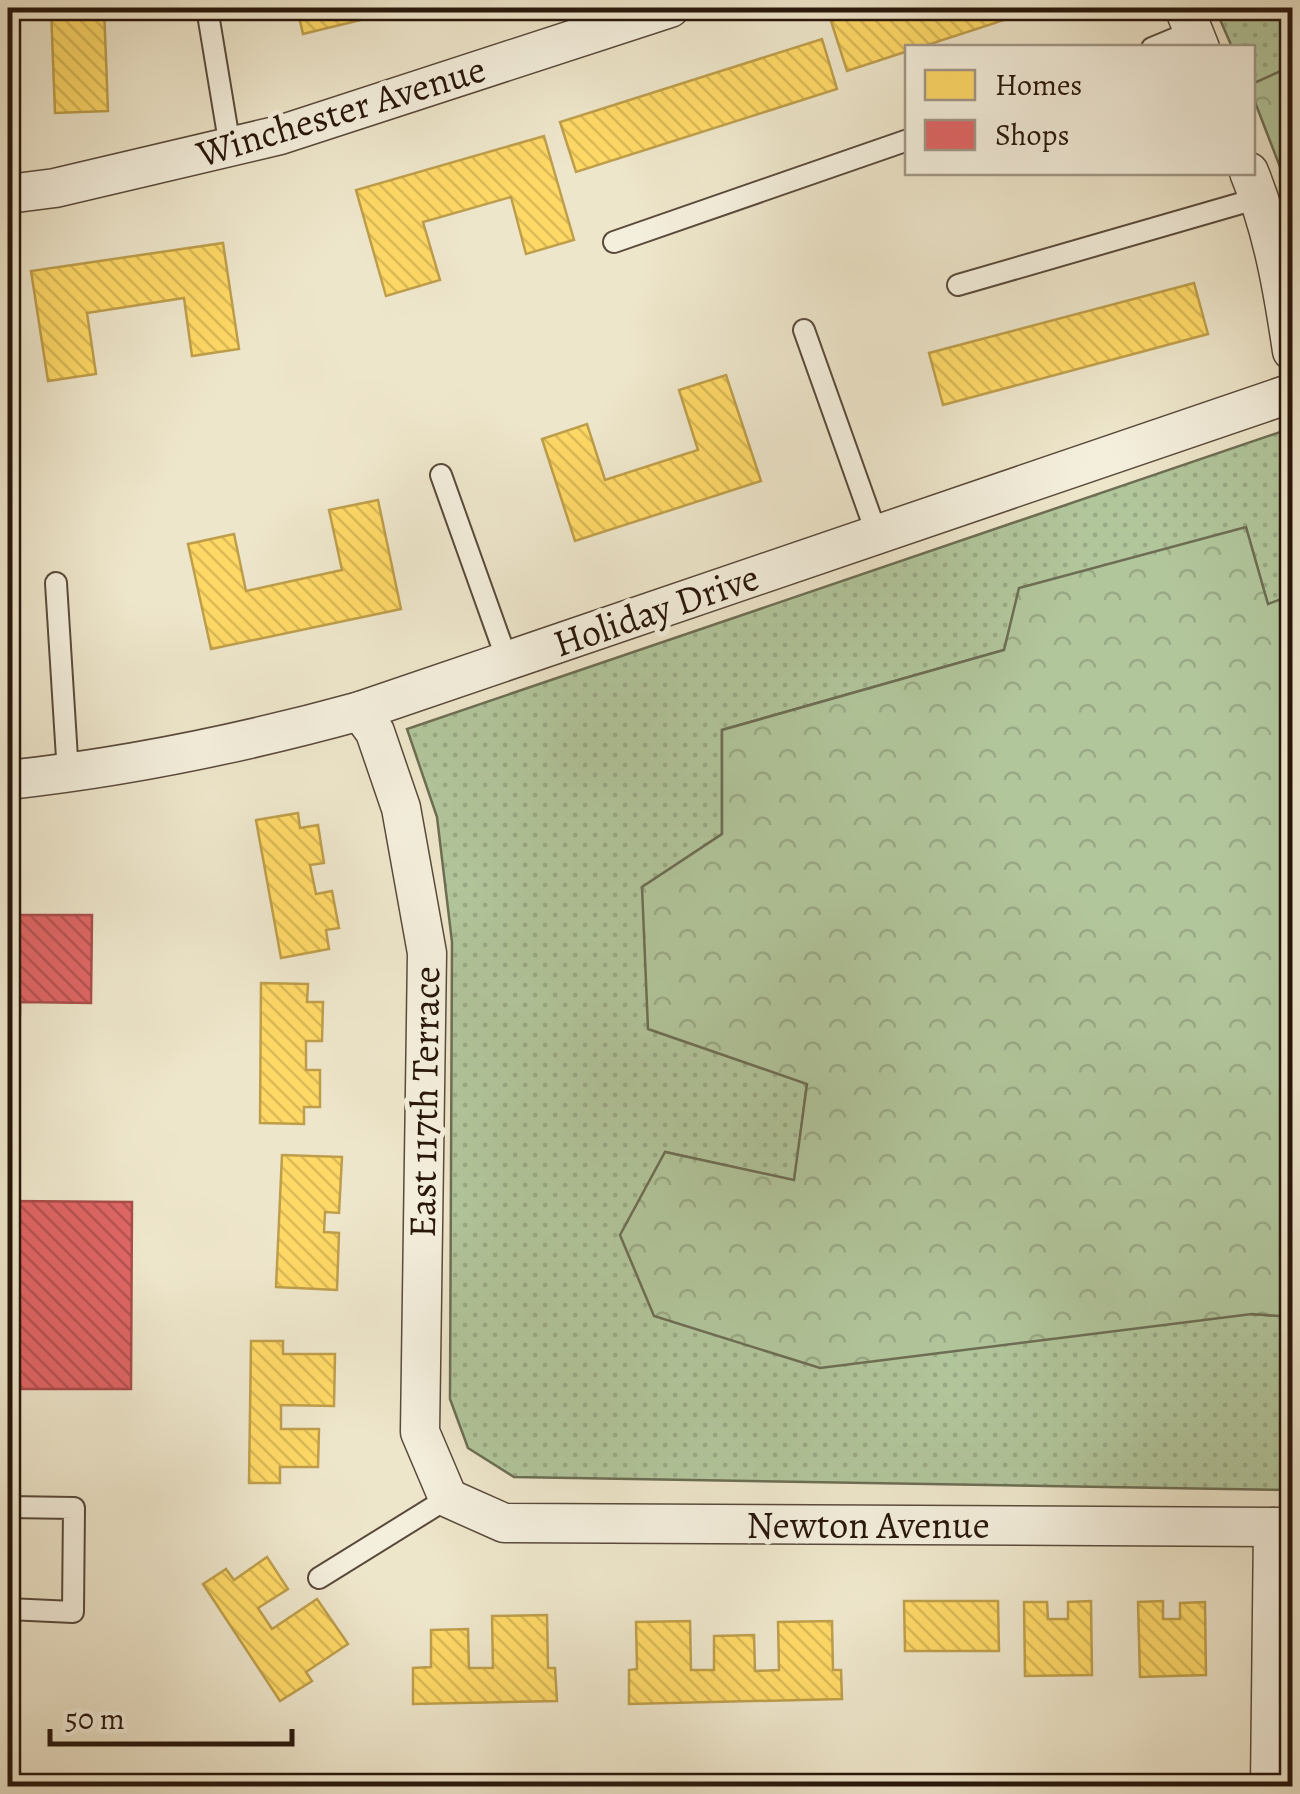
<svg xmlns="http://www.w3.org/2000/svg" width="1300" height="1794" viewBox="0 0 1300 1794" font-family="Alegreya,serif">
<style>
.grass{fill:url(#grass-dots);stroke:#6d6e54;stroke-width:2.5}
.forest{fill:url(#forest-crowns);stroke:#6d6e54;stroke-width:2.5}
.homes{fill:url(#homes-back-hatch);stroke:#be9e4b;stroke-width:2.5}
.shops{fill:url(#shops-back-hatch);stroke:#a94e4b;stroke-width:2.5}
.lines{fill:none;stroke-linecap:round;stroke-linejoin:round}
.lane-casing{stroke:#5a4a3b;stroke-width:24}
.street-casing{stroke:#5a4a3b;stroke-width:41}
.lane{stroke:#f4efdd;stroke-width:20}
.street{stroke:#f4efdd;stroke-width:38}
.labels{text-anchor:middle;stroke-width:10;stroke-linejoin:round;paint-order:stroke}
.street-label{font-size:38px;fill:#28160b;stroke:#f4efdd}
</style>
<defs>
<pattern id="grass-dots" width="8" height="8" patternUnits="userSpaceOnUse" patternTransform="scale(2.5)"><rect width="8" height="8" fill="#b2c69c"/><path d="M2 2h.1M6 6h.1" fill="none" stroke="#99a985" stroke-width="1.8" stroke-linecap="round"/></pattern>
<pattern id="forest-crowns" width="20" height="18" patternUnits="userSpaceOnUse" patternTransform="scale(2.5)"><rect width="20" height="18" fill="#b2c69c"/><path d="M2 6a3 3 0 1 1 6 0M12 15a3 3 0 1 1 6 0" fill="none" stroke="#99a985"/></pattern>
<pattern id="homes-back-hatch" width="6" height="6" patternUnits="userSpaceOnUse" patternTransform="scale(2.5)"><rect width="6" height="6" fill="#ffd966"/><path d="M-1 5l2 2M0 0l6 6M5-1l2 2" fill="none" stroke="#dbba57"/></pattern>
<pattern id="shops-back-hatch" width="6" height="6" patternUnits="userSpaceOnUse" patternTransform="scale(2.5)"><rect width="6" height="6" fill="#e06666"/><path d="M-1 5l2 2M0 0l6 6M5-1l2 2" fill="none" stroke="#b65352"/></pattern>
</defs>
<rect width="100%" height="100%" fill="#eee6cb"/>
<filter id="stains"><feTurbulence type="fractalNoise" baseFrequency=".002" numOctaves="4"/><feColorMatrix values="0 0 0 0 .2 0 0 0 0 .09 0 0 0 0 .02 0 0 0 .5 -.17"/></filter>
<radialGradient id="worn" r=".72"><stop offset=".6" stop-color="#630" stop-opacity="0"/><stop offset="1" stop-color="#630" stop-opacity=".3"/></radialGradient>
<!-- grass -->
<g class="grass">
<polygon points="1215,8 1292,8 1292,66 1253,84 1252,48 1232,47"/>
<polygon points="1292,428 1292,595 1268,605 1246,528 1004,650 722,730 722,834 642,888 807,1083 795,1181 665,1152 1252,1314 1292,1317 1292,1490 514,1477 468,1448 450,1399 452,942 437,817 407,729"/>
</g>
<!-- forest -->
<g class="forest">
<polygon points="1292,66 1292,184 1287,185 1253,97 1252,84"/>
<polygon points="1246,527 1268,604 1292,595 1292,1317 1252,1314 820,1368 654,1316 620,1235 665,1152 794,1180 807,1084 648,1029 642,887 722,834 722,730 1004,650 1019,588"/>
</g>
<!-- homes -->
<g class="homes">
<polygon points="51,8 104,8 108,111 55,113"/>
<polygon points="297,8 410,8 303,34"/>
<polygon points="872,8 1041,8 918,48 908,48 908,51 847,71 831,21"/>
<polygon points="822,39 837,89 576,172 560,122"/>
<polygon points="544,136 574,240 526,254 511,197 423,222 440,280 386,296 356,190"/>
<polygon points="223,243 239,349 192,356 184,298 87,313 96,374 48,381 31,271"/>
<polygon points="1194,283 1208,334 943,405 929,353"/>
<polygon points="726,375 761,481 575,541 542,439 587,424 605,480 698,450 679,390"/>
<polygon points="378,500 401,609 211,649 188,544 234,534 246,591 342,570 329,510"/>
<polygon points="298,813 300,828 318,825 324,863 310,865 316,894 332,891 339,928 326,930 329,949 281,958 256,820"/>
<polygon points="261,983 308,984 307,1002 323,1002 322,1041 306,1041 306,1070 320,1070 320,1107 304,1107 304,1124 260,1123"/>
<polygon points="282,1155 342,1157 339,1213 325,1212 324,1232 339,1233 337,1290 276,1287"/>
<polygon points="251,1341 283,1341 283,1354 335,1354 334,1406 281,1405 281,1429 319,1429 318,1467 280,1467 280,1483 249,1483"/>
<polygon points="267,1557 288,1589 258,1608 272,1629 317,1599 348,1644 306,1672 312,1681 280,1701 203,1584 226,1569 234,1580"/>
<polygon points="904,1601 998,1601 999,1651 905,1651"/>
<polygon points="1091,1601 1092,1675 1025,1676 1024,1602 1047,1602 1048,1619 1068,1619 1068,1602"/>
<polygon points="1163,1601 1163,1619 1180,1619 1180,1603 1205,1602 1206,1675 1140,1677 1138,1602"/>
<polygon points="547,1615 548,1668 555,1668 557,1701 413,1704 413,1668 431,1667 431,1630 468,1629 469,1668 493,1668 492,1616"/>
<polygon points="690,1621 691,1670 714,1670 714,1636 754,1635 755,1671 779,1670 778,1622 832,1621 833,1670 841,1670 842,1699 629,1704 629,1670 637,1669 636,1622"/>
</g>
<!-- shops -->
<g class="shops">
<polygon points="8,915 92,915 91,1003 20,1002 20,1014 8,1014"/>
<polygon points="8,1201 132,1202 131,1389 8,1389"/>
</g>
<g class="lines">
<!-- lane casing -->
<g class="lane-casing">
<g id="lane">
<polyline points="207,8 230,147"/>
<polyline points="1152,48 1193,31"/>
<polyline points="614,242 908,140"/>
<polyline points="958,285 1259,198"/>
<polyline points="804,330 877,535"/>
<polyline points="441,475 507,660"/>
<polyline points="56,583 68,774"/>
<polyline points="8,1507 74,1508 73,1612 8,1609"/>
<polyline points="319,1578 448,1498"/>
</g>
</g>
<!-- street casing -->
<g class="street-casing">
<g id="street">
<polyline points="1184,8 1200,48"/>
<path d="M1249 172C1273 231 1283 290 1292 351"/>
<polyline points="8,194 55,188 280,135 670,8"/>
<polyline points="360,711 375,732 401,808 427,953 420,1432 448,1498 504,1523 1292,1527"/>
<path d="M8 780C128 767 244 743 360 711L1292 393"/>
<polyline points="1270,1786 1273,1527"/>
</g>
</g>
<!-- lane -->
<use href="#lane" class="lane"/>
<!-- street -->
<use href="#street" class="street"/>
</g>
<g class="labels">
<!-- street labels -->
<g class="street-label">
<text transform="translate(341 111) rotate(-17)" y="13">Winchester Avenue</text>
<text transform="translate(656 610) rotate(-19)" y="13">Holiday Drive</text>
<text transform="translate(424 1102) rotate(-89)" y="13">East 117th Terrace</text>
<text x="868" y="1538">Newton Avenue</text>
</g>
</g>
<!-- margin -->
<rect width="1300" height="1794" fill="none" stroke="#eee6cb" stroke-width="40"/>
<rect x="10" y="10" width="1280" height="1774" fill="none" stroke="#28160b" stroke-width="5"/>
<rect x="20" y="20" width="1260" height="1754" fill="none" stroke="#28160b" stroke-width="2.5"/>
<!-- legend -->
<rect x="905" y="45" width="350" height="130" fill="#f4efdd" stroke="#a29889" stroke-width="2.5"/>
<rect x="925" y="70" width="50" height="30" fill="#ffd966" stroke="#a29889" stroke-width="2.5"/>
<text x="995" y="95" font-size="30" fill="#28160b">Homes</text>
<rect x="925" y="120" width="50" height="30" fill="#e06666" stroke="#a29889" stroke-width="2.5"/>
<text x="995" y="145" font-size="30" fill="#28160b">Shops</text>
<!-- scale -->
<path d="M50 1729v15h242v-15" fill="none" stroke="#28160b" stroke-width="5"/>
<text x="65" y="1729" font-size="30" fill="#28160b" stroke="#f4efdd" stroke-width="8" paint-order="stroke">50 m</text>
<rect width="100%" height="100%" filter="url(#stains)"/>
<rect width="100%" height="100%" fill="url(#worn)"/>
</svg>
